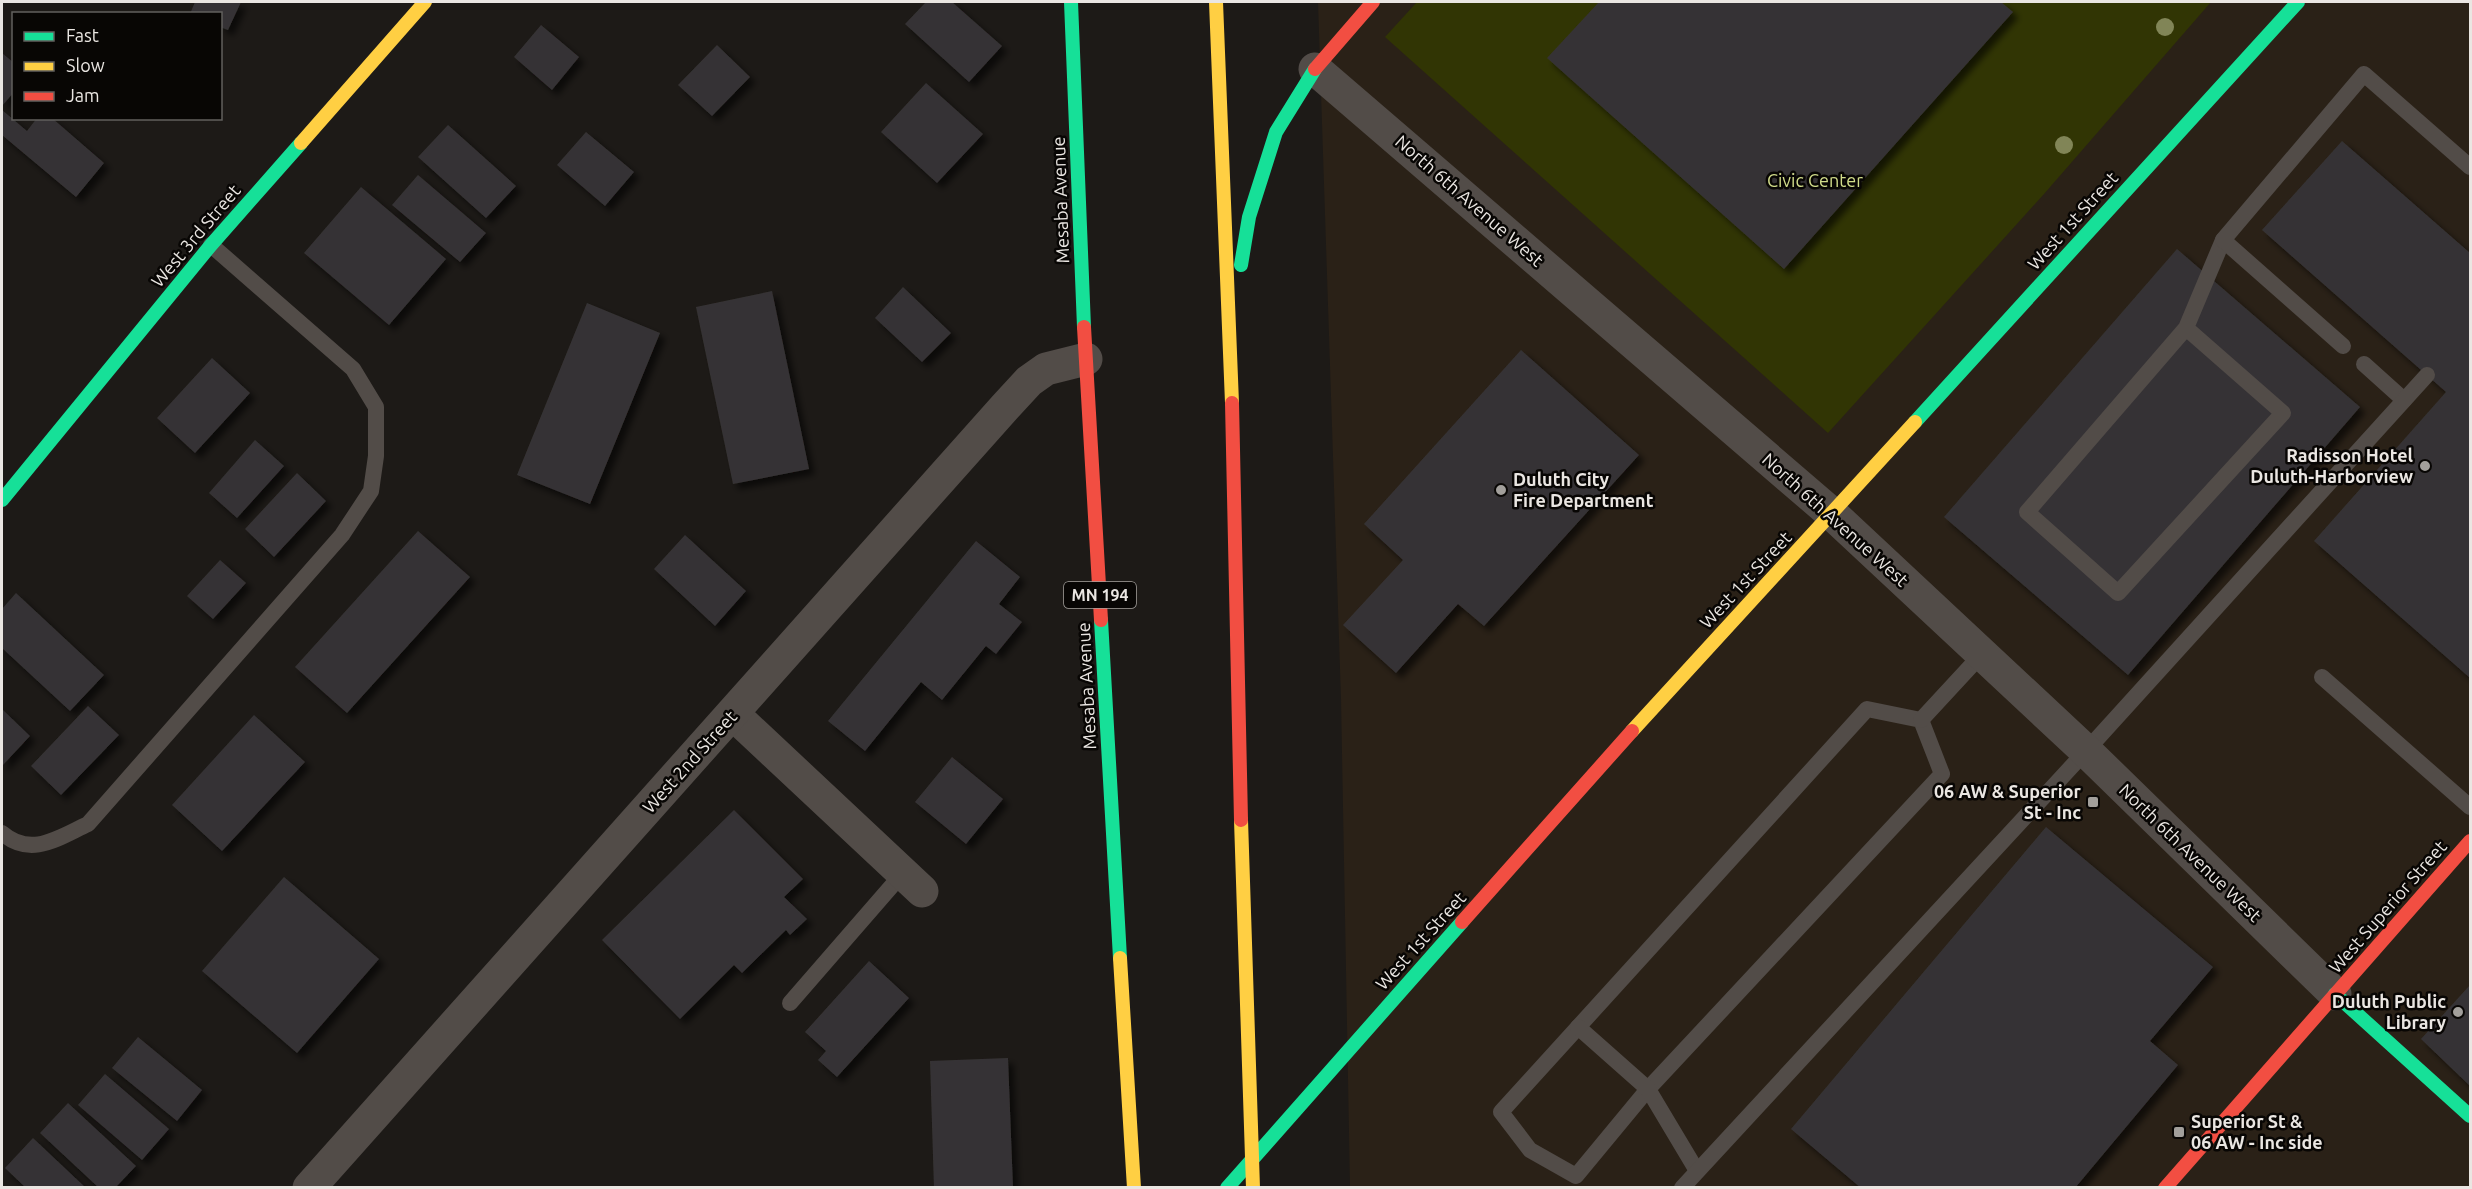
<svg xmlns="http://www.w3.org/2000/svg" width="2472" height="1189" viewBox="0 0 2472 1189" font-family="Ubuntu,sans-serif">
<style>
.built{fill:#2a2117}
.green{fill:#313504}
.building{fill:#363334;filter:url(#shadow)}
.lines{fill:none;stroke-linecap:round;stroke-linejoin:round}
.lane{stroke:#524c48;stroke-width:16}
.street{stroke:#524c48;stroke-width:33}
.fast{stroke:#16e098;stroke-width:14}
.slow{stroke:#ffcf43;stroke-width:14}
.jam{stroke:#f24e42;stroke-width:14}
.tree{fill:#818557}
.poi-dot{fill:#a29f9b;stroke:#080604;stroke-width:2}
.labels{text-anchor:middle;stroke-width:5;stroke-linejoin:round;paint-order:stroke}
.shield{fill:#080604;stroke:#a6a39f;stroke-width:1.5}
.shield-label{font-size:16px;font-weight:bold;fill:#eae6e2}
.park-label{font-size:18px;fill:#d2dd8b;stroke:#080604}
.street-label{font-size:18px;fill:#eae6e2;stroke:#080604}
.poi-label{font-size:18px;font-weight:bold;fill:#eae6e2;stroke:#080604;text-anchor:end}
</style>
<defs>
<filter id="shadow"><feDropShadow dx="5.5" dy="5.5" stdDeviation="3" flood-color="#0009"/></filter>
</defs>
<rect width="100%" height="100%" fill="#1d1a17"/>
<!-- built -->
<polygon class="built" points="1318,2 2470,2 2470,1187 1350,1187 1341,699"/>
<!-- green -->
<polygon class="green" points="1417,2 2211,2 2044,194 1828,433 1385,37"/>
<!-- building -->
<g class="building">
<polygon points="195,2 241,2 228,30 220,27 220,14 190,14"/>
<polygon points="926,2 952,2 1002,46 969,82 905,24"/>
<polygon points="1599,2 2001,2 2013,12 1784,269 1547,58"/>
<polygon points="541,25 579,57 552,90 514,57"/>
<polygon points="717,45 750,77 712,116 678,85"/>
<polygon points="2,53 14,63 14,92 2,106"/>
<polygon points="926,83 983,134 937,183 881,132"/>
<polygon points="2,110 27,131 37,118 52,118 104,163 76,197 2,135"/>
<polygon points="448,125 516,186 486,218 418,157"/>
<polygon points="586,132 634,172 605,206 557,165"/>
<polygon points="2342,141 2470,253 2470,678 2314,541 2446,392 2262,230"/>
<polygon points="418,175 486,233 460,262 392,205"/>
<polygon points="361,187 446,259 389,325 304,253"/>
<polygon points="2177,249 2360,407 2128,675 1944,517"/>
<polygon points="903,287 951,333 922,362 875,318"/>
<polygon points="772,291 809,469 733,484 696,307"/>
<polygon points="587,303 660,333 590,504 517,475"/>
<polygon points="1521,350 1639,455 1484,626 1458,604 1396,673 1343,625 1403,560 1364,524"/>
<polygon points="212,358 250,393 195,453 157,418"/>
<polygon points="255,440 284,466 237,518 209,493"/>
<polygon points="297,473 326,501 274,557 245,529"/>
<polygon points="418,531 470,577 347,713 295,667"/>
<polygon points="685,535 746,591 715,626 654,569"/>
<polygon points="976,541 1020,577 999,604 1022,622 996,654 986,646 942,700 921,682 865,751 828,721"/>
<polygon points="220,560 246,583 213,619 187,596"/>
<polygon points="16,593 104,675 70,711 2,648 2,609"/>
<polygon points="88,706 119,735 61,795 31,766"/>
<polygon points="2,709 30,736 2,766"/>
<polygon points="254,715 305,762 222,851 172,805"/>
<polygon points="952,757 1003,799 966,844 915,802"/>
<polygon points="734,810 803,879 784,897 807,919 790,935 786,930 742,973 734,965 680,1019 602,940"/>
<polygon points="2046,827 2213,967 2150,1041 2178,1065 2075,1188 1861,1188 1791,1129"/>
<polygon points="284,877 379,959 297,1053 202,971"/>
<polygon points="869,961 909,998 837,1077 818,1060 826,1051 805,1032"/>
<polygon points="2470,985 2470,1086 2421,1039"/>
<polygon points="138,1037 202,1090 177,1121 112,1068"/>
<polygon points="1008,1058 1013,1188 934,1188 930,1061"/>
<polygon points="105,1074 169,1129 142,1160 78,1105"/>
<polygon points="68,1103 136,1166 115,1188 99,1188 40,1133"/>
<polygon points="33,1138 86,1188 26,1188 5,1168"/>
</g>
<g class="lines">
<!-- lane -->
<g class="lane">
<polyline points="2186,328 2283,413 2118,593 2027,512 2186,328 2223,240"/>
<polyline points="2343,346 2223,240 2364,74 2470,167"/>
<polyline points="2364,364 2404,400"/>
<polyline points="2322,677 2470,807"/>
<polygon points="1867,709 1921,720 1942,774 1648,1089 1576,1176 1530,1150 1501,1112"/>
<polyline points="1921,720 1982,654"/>
<path d="M2 833C31 858 58 838 88 824L342 535 371 491 376 456V407L353 369 211 245"/>
<polyline points="790,1003 903,873"/>
<polyline points="1578,1027 1648,1089 1697,1171"/>
<polyline points="1682,1188 2086,751 2427,375"/>
</g>
<!-- street -->
<g class="street">
<polyline points="1315,69 1831,513 2086,751 2335,994"/>
<polyline points="733,714 922,891"/>
<polyline points="309,1188 1005,407 1029,381 1046,369 1086,359"/>
</g>
<!-- fast -->
<g class="fast">
<polyline points="1071,2 1084,327"/>
<polyline points="1241,265 1249,217 1276,132 1315,69"/>
<polyline points="1915,422 2298,2"/>
<polyline points="2,500 211,245 301,143"/>
<polyline points="1101,620 1120,958"/>
<polyline points="2335,994 2470,1116"/>
<polyline points="1227,1188 1462,922"/>
</g>
<!-- slow -->
<g class="slow">
<polyline points="1216,2 1232,403"/>
<polyline points="301,143 425,2"/>
<polyline points="1632,731 1915,422"/>
<polyline points="1241,820 1253,1188"/>
<polyline points="1120,958 1134,1188"/>
</g>
<!-- jam -->
<g class="jam">
<polyline points="1315,69 1373,2"/>
<polyline points="1084,327 1101,620"/>
<polyline points="1232,403 1241,820"/>
<polyline points="1462,922 1632,731"/>
<polyline points="2165,1188 2470,841"/>
</g>
</g>
<!-- trees -->
<g class="tree">
<circle cx="2165" cy="27" r="9"/>
<circle cx="2064" cy="145" r="9"/>
</g>
<!-- markers -->
<g class="poi-dot">
<circle cx="2425" cy="466" r="6"/>
<circle cx="1501" cy="490" r="6"/>
<rect x="2087" y="796" width="12" height="12" rx="3"/>
<circle cx="2458" cy="1012" r="6"/>
<rect x="2173" y="1126" width="12" height="12" rx="3"/>
</g>
<g class="labels">
<!-- shield labels -->
<rect class="shield" x="1064" y="582" width="72" height="26" rx="4.5"/>
<g class="shield-label">
<text x="1100" y="601">MN 194</text>
</g>
<!-- park labels -->
<g class="park-label">
<text x="1815" y="187">Civic Center</text>
</g>
<!-- street labels -->
<g class="street-label">
<text transform="translate(1061 200) rotate(-92)" y="6">Mesaba Avenue</text>
<text transform="translate(1469 201) rotate(41)" y="6">North 6th Avenue West</text>
<text transform="translate(2073 221) rotate(-48)" y="6">West 1st Street</text>
<text transform="translate(196 236) rotate(-50)" y="6">West 3rd Street</text>
<text transform="translate(1835 520) rotate(42)" y="6">North 6th Avenue West</text>
<text transform="translate(1746 580) rotate(-47)" y="6">West 1st Street</text>
<text transform="translate(1087 686) rotate(-93)" y="6">Mesaba Avenue</text>
<text transform="translate(690 762) rotate(-48)" y="6">West 2nd Street</text>
<text transform="translate(2190 853) rotate(44)" y="6">North 6th Avenue West</text>
<text transform="translate(2388 907) rotate(-49)" y="6">West Superior Street</text>
<text transform="translate(1421 941) rotate(-48)" y="6">West 1st Street</text>
</g>
<!-- poi labels -->
<g class="poi-label">
<text x="2413" y="462">Radisson Hotel<tspan x="2413" dy="21">Duluth-Harborview</tspan></text>
<text x="1513" y="486" text-anchor="start">Duluth City<tspan x="1513" dy="21">Fire Department</tspan></text>
<text x="2081" y="798">06 AW &amp; Superior<tspan x="2081" dy="21">St - Inc</tspan></text>
<text x="2446" y="1008">Duluth Public<tspan x="2446" dy="21">Library</tspan></text>
<text x="2191" y="1128" text-anchor="start">Superior St &amp;<tspan x="2191" dy="21">06 AW - Inc side</tspan></text>
</g>
</g>
<!-- border -->
<rect width="2472" height="1189" fill="none" stroke="#eae6e2" stroke-width="6"/>
<!-- legend -->
<rect x="12" y="12" width="210" height="108" fill="#080604" stroke="#62605d" stroke-width="1.5"/>
<rect x="24" y="32" width="30" height="9" fill="#16e098" stroke="#62605d" stroke-width="1.5"/>
<text x="66" y="42" font-size="18" fill="#eae6e2">Fast</text>
<rect x="24" y="62" width="30" height="9" fill="#ffcf43" stroke="#62605d" stroke-width="1.5"/>
<text x="66" y="72" font-size="18" fill="#eae6e2">Slow</text>
<rect x="24" y="92" width="30" height="9" fill="#f24e42" stroke="#62605d" stroke-width="1.5"/>
<text x="66" y="102" font-size="18" fill="#eae6e2">Jam</text>
</svg>
